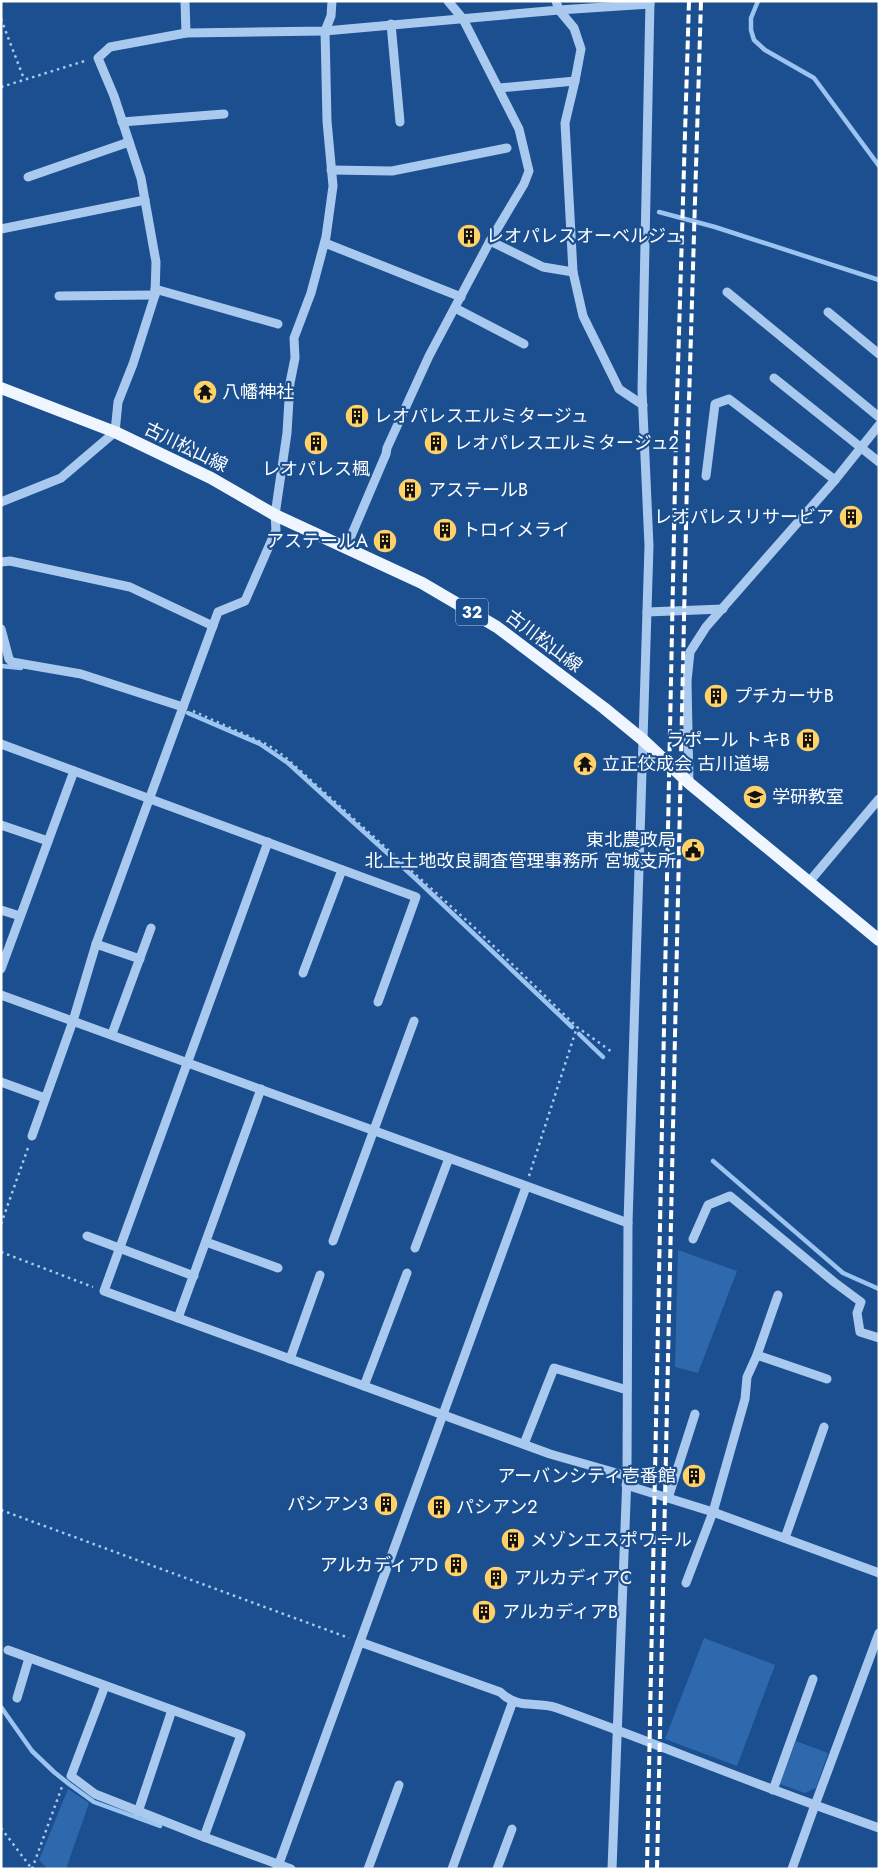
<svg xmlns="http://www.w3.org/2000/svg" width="880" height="1870" viewBox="0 0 880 1870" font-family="Jost,'Noto Sans JP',sans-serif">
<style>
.green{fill:#2e69ad}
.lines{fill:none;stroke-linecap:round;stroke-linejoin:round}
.stream{stroke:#9cc4f0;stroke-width:4.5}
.path{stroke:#a9c9ee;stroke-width:2.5;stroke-dasharray:2.5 4;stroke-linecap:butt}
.minor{stroke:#a9c9ee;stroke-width:9}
.major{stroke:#f0f6ff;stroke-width:12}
.rail{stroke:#fff;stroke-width:4;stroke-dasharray:9 4;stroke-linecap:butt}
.labels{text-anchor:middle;stroke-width:4.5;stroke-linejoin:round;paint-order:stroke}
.shield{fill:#1b4f8f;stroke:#bbcadd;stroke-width:1}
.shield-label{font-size:16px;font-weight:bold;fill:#fff}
.poi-label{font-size:18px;fill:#fff;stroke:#1b4f8f;text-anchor:start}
.street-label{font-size:18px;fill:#fff;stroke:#1b4f8f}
</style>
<rect width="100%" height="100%" fill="#1b4f8f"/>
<!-- green -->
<g class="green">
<polygon points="678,1250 737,1271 698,1373 675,1367"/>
<polygon points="704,1638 775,1665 737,1766 665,1739"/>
<polygon points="796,1741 828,1753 816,1788 805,1793 780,1784"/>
<polygon points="68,1789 89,1803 66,1869 48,1869 39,1860"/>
</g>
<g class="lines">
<!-- stream -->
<g class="stream">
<polyline points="758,1 751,18 751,30 754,40 765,50 814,78 879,166"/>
<polyline points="659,212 715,227 879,280"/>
<polyline points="1,666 21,668"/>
<polyline points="188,713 260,744 288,763 417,880 572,1027"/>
<polyline points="579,1034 603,1057"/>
<polyline points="713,1161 843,1273 879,1289"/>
<polyline points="1,1707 32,1751 54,1772 69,1784 94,1802 160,1826"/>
</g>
<!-- path -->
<g class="path">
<polyline points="1,19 24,79"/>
<polyline points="1,87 88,60"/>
<polyline points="193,711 268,745 284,756 475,928 577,1027 612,1052"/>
<polyline points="529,1176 577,1027"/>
<polyline points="1,1224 29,1145"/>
<polyline points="1,1252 93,1287"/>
<polyline points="1,1510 349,1638"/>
<polyline points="1,1828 32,1869"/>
<polyline points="32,1869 63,1784"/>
</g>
<!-- minor -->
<g class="minor">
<polyline points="185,1 186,33"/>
<polyline points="559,10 574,28 581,49 575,81 565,123 573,272 583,316 619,389 643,405"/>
<polyline points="559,10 650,4"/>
<polyline points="391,24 400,122"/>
<polyline points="499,88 575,81"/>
<polyline points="122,122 224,114"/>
<polyline points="331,170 392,171 507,148"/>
<polyline points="28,177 129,142"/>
<polyline points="1,229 145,200"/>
<polyline points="490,241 543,267 573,272"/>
<polyline points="325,243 461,297"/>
<polyline points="155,289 278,324"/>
<polyline points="727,292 879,417"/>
<polyline points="59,296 155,295"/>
<polyline points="455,308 524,344"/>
<polyline points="828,312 879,354"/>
<polyline points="774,378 879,462"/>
<polyline points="706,476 715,404 729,399 835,480"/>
<polyline points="1,502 61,478 115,432 118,402 133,364 155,295 156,262 141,178 114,96 98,58 110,47 186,33 325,31 559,10 556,1"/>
<polyline points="346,548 386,454 387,448 429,356 490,241 524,184 529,171 519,129 463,19 448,1"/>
<polyline points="1,562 10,561 130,587 213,626"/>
<polyline points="647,612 723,609"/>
<polyline points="1,629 9,659 12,662 81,674 183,707"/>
<polyline points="1,744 416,897 378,1002"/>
<polyline points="689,783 687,681 690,652 706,627 835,480 879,425"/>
<polyline points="1,825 48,841"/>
<polyline points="268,842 104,1291 550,1454 627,1476"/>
<polyline points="809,882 879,799"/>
<polyline points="1,910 20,916"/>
<polyline points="96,944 140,959"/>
<polyline points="1,969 74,771"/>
<polyline points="303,973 342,870"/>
<polyline points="1,995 628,1223"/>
<polyline points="112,1034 151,928"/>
<polyline points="1,1082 45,1098"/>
<polyline points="32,1136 73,1021 96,944 218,612 245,601 276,530 275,515 287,433 290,383 295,358 294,338 311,293 326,237 333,186 327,121 325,31 331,16 332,1"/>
<polyline points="87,1236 194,1276"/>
<polyline points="693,1239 708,1205 730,1196 834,1282 861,1302 857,1313 860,1332 879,1338"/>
<polyline points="333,1241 414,1021"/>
<polyline points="206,1242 278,1268"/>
<polyline points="415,1248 449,1158"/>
<polyline points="178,1318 261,1089"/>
<polyline points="757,1355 827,1379"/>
<polyline points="290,1359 320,1275"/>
<polyline points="364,1386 407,1273"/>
<polyline points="524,1444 554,1368 627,1390"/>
<polyline points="626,1485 713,1512 879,1573"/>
<polyline points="668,1498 695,1414"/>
<polyline points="785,1538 824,1427"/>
<polyline points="686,1583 713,1512 745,1399 747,1377 757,1355 778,1295"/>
<polyline points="879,1633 815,1805 879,1828"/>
<path d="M360 1642 500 1692C520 1711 535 1700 557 1708 644 1739 729 1774 815 1805L792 1869"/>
<polyline points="8,1650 241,1735 204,1837"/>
<polyline points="105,1686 71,1776 95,1794 204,1837 291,1869"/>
<polyline points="17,1698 29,1658"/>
<polyline points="773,1790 813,1679"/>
<polyline points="138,1812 172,1710"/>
<polyline points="277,1869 526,1187"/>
<polyline points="368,1869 399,1785"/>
<polyline points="452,1869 513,1701"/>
<polyline points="497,1869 512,1829"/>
<polyline points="612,1869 627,1476 628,1223 649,546 642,390 650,1"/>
</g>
<!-- major -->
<polyline class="major" points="1,388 115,432 211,478 275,515 422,583 497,627 604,708 643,740 689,783 879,940"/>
<!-- rail -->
<g class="rail">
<polyline points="647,1869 676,433 689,1"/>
<polyline points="657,1869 688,434 701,1"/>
</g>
</g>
<!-- icons -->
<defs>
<g id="building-disc" transform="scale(1.25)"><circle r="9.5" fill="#ffd166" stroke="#1b4f8f"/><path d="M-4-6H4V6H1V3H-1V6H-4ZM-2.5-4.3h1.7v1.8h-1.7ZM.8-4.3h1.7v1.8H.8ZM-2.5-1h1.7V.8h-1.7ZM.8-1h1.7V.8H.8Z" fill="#111"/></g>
<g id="temple-disc" transform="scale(1.25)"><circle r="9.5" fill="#ffd166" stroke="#1b4f8f"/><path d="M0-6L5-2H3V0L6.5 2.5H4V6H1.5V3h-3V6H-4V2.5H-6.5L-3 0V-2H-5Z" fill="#111"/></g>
<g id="school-disc" transform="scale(1.25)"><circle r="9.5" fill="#ffd166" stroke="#1b4f8f"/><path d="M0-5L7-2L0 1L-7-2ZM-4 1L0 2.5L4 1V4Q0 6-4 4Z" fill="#111"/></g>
<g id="civic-disc" transform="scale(1.25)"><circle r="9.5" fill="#ffd166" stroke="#1b4f8f"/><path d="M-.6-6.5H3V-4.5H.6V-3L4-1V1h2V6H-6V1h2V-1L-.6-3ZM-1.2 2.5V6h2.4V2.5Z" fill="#111"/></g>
</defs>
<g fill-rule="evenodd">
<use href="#building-disc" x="469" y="236"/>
<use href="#temple-disc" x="205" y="392"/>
<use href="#building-disc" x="357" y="416"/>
<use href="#building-disc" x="316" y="443"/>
<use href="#building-disc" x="436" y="443"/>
<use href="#building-disc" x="410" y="490"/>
<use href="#building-disc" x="851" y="517"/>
<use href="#building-disc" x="445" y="530"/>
<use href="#building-disc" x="385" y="541"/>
<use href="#building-disc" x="716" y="696"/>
<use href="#building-disc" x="808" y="740"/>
<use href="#temple-disc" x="585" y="764"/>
<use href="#school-disc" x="755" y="797"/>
<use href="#civic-disc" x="693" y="850"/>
<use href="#building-disc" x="694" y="1476"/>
<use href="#building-disc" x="386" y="1504"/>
<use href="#building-disc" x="439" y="1507"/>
<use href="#building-disc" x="513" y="1540"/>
<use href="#building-disc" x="456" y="1565"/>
<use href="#building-disc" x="496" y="1578"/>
<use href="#building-disc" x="484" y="1612"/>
</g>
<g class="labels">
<!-- shield labels -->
<rect class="shield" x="456" y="598.5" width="32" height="27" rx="4"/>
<g class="shield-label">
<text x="472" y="618">32</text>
</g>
<!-- poi labels -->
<g class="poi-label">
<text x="486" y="242">レオパレスオーベルジュ</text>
<text x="222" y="398">八幡神社</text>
<text x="374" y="422">レオパレスエルミタージュ</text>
<text x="454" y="449">レオパレスエルミタージュ2</text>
<text x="316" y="475" text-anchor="middle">レオパレス楓</text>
<text x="428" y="496">アステールB</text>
<text x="834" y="523" text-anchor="end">レオパレスリサービア</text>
<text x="462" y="536">トロイメライ</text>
<text x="368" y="547" text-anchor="end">アステールA</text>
<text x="734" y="702">プチカーサB</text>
<text x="790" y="746" text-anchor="end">ラポール トキB</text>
<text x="602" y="770">立正佼成会 古川道場</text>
<text x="772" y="803">学研教室</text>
<text x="676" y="846" text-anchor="end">東北農政局<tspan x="676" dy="21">北上土地改良調査管理事務所 宮城支所</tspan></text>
<text x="676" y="1482" text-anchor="end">アーバンシティ壱番館</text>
<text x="368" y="1510" text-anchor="end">パシアン3</text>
<text x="456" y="1513">パシアン2</text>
<text x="530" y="1546">メゾンエスポワール</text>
<text x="438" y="1571" text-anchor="end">アルカディアD</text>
<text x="514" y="1584">アルカディアC</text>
<text x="502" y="1618">アルカディアB</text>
</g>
<!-- street labels -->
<g class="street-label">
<text transform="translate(186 447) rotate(26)" y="6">古川松山線</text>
<text transform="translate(544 641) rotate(37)" y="6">古川松山線</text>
</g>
</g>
<!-- border -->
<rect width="880" height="1870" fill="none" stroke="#ffffff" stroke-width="5"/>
</svg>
